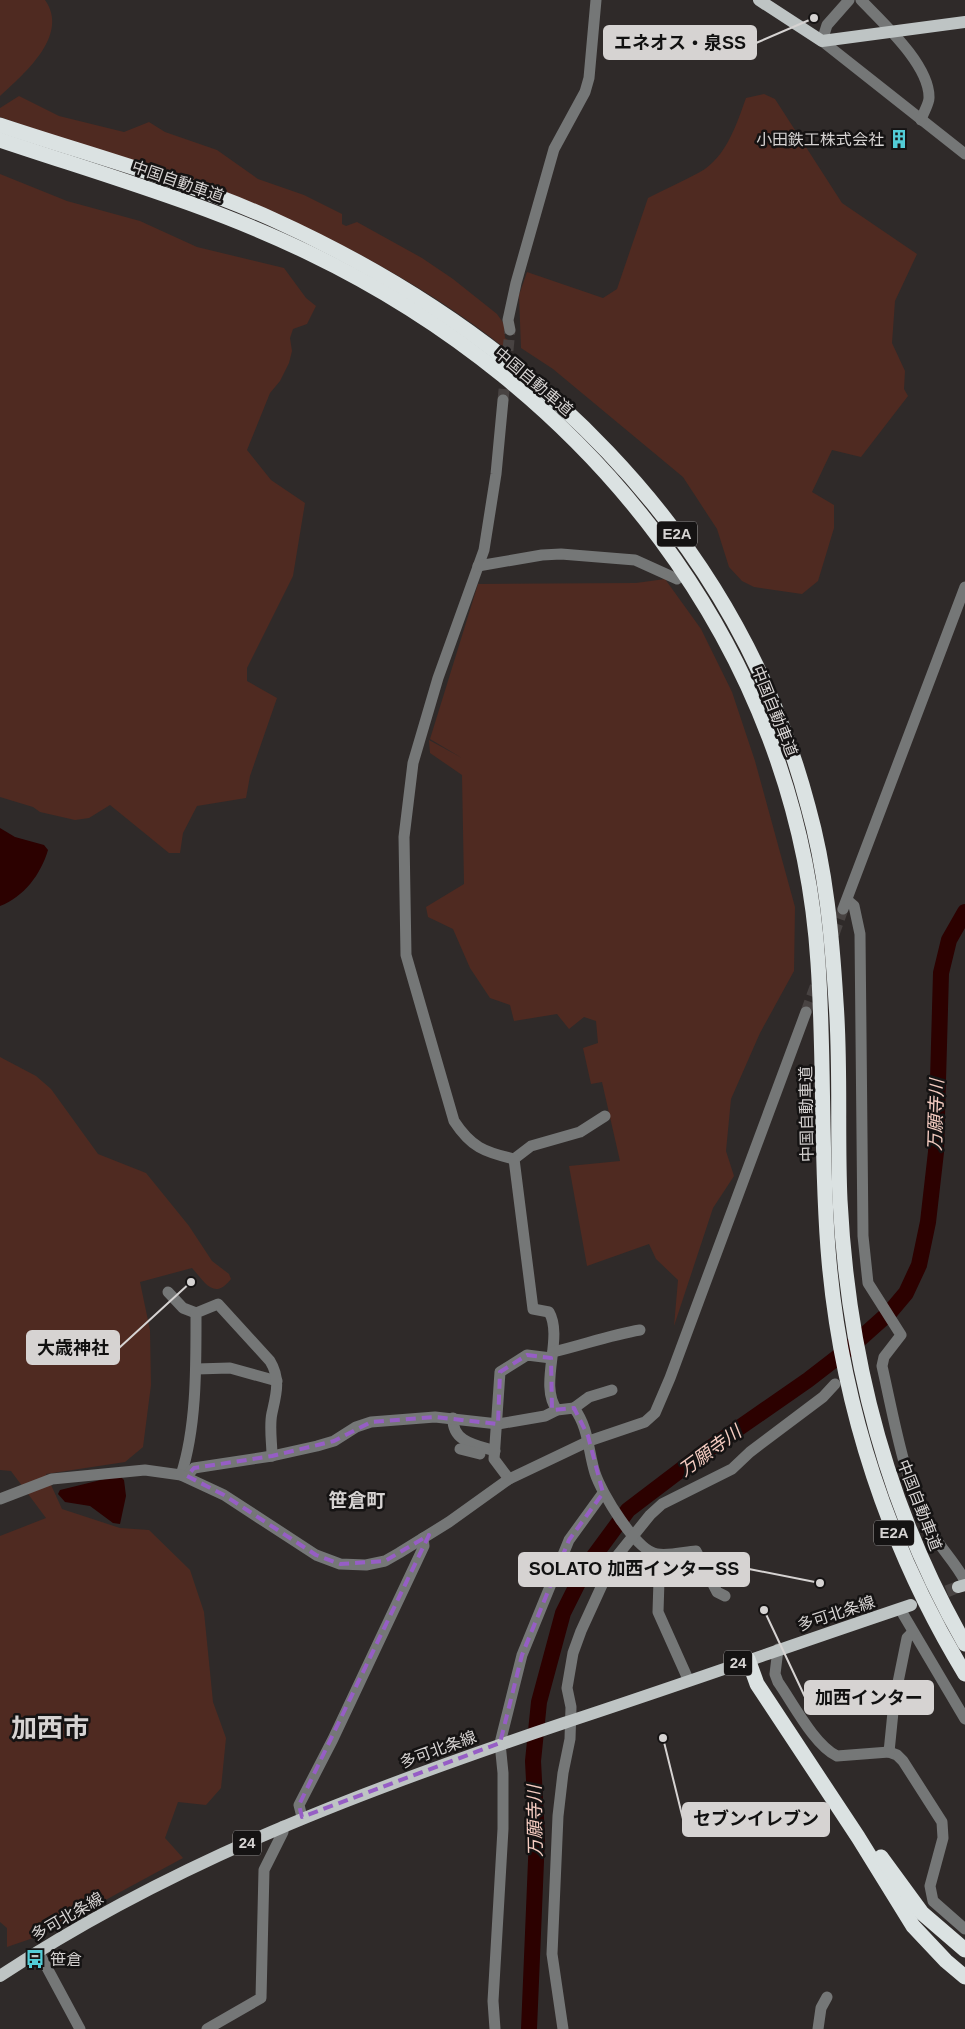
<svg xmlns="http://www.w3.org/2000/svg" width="965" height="2029" viewBox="0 0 965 2029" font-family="Helvetica,'Noto Sans JP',sans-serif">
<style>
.green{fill:#4f2a21}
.water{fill:#2c0100}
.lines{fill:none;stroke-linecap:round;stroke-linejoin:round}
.river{stroke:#2c0100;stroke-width:16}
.minor-tunnel{stroke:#484342;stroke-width:11;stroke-dasharray:11 5.5;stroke-linecap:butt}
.major-tunnel{stroke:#484342;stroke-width:12;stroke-dasharray:12 6;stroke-linecap:butt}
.minor{stroke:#757777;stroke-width:11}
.major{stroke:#bec4c4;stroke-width:12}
.highway{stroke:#dbe2e2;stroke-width:15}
.marked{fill:none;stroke:#965ec5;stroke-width:4;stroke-dasharray:10 6;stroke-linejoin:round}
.labels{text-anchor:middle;stroke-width:5;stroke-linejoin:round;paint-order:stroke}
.shield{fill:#151313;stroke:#9c9999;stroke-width:1}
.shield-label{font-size:15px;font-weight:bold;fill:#d6d3d2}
.poi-label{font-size:16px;fill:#d6d3d2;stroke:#151313;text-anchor:end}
.street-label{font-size:16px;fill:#d6d3d2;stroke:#151313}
.water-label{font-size:18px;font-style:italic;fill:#f6cdc2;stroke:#151313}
.quarter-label{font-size:19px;font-weight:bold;fill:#d6d3d2;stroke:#151313}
.town-label{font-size:26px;font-weight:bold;fill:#d6d3d2;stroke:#151313}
.leader{fill:none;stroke:#d6d3d2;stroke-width:2}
.callout-dot{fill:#d6d3d2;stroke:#151313;stroke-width:2}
.callout{fill:#d6d3d2;stroke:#d6d3d2;stroke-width:2}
.callout-label{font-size:18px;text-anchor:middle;font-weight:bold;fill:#111}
</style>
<rect width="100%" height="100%" fill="#2f2a29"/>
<!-- green -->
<g class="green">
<path d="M0 0H45C70 35 24 74 0 96Z"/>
<path d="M764 94 775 99 842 203 917 254 895 301 892 343 905 371 904 389 908 396 861 457 832 450 812 492 834 505V528L818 581 802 594 754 587 742 581 729 567 717 529 683 477 553 369 521 348 519 295 527 272 603 298 617 289 648 198C665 189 684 181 700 172 726 158 737 123 746 98Z"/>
<path d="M19 96 59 116 124 132 149 122 165 132 217 150 258 179 304 195 342 214V224L346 226 357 222 422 258 453 279 497 314 504 324 505 338 508 340 507 350C436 293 352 247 268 210L0 117V108Z"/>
<polygon points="0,174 67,201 140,221 197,247 284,268 306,298 316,306 307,324 293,329 290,338 292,351 289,363 280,381 270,393 247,450 271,480 305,503 293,576 247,668 247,681 277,698 250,776 246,798 197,806 183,833 180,853 169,853 110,805 89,818 75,820 40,812 33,807 0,797"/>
<polygon points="665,579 701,629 732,692 755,761 795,907 794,971 760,1033 731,1099 726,1151 734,1176 713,1208 674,1326 678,1280 656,1259 649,1244 587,1266 569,1166 620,1161 602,1082 591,1084 583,1048 598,1043 596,1021 584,1017 569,1029 557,1014 514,1021 510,1005 490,998 470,968 453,929 428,917 426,907 464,884 462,775 430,753 429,740 462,758 430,739 478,584 636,583"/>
<path d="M0 1057 36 1076 51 1089 98 1154 146 1173 189 1226 212 1261 229 1274 231 1279C214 1301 205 1282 192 1268L140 1282 150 1330 151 1385 143 1447 125 1462 46 1474 62 1509 120 1528 149 1530 190 1570 204 1612 213 1702 226 1738 221 1788 206 1805 178 1802 165 1838 183 1858 39 1936 7 1947V1928L0 1922V1536L46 1518 11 1471 0 1470Z"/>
</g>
<!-- water -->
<g class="water">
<path d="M0 828 15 837 44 845 48 850C41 874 24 897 0 906Z"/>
<polygon points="113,1477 121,1477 124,1480 126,1496 120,1524 113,1523 90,1506 65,1502 58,1494 60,1490"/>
</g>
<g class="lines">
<!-- river -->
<polyline class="river" points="529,2029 537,1837 533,1761 539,1702 563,1613 586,1567 628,1510 703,1453 808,1380 852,1346 890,1312 906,1293 919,1265 928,1222 936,1152 941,973 949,940 965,912"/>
<!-- minor-tunnel -->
<g class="minor-tunnel">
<polyline points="503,400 510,330"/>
<polyline points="806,1012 843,909"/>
</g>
<!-- major-tunnel -->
<polyline class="major-tunnel" points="930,1598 958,1587"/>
<!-- minor -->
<g class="minor">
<polyline points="849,0 827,25 822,41 965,154"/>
<path d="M861 0C882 22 930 65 929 98 929 104 923 113 921 120"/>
<polyline points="510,330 508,320 516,283 554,149 585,92 589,78 596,0"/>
<path d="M503 400 496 474 484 550 438 678 413 763 404 837 406 955 454 1121C471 1147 484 1152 514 1159L531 1146 580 1132 605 1116"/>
<polyline points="478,566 542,555 561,554 635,560 677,579"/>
<path d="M847 900 854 906 860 934 863 1236 868 1283 901 1335 884 1357 882 1366C894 1419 903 1475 927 1524 937 1545 955 1561 965 1581"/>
<polyline points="843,909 965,587"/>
<path d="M514 1159 533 1309 549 1312C564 1338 538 1385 557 1410"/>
<polyline points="168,1292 183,1308 196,1313"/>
<path d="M553 1352C583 1345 610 1335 640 1330"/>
<polyline points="196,1369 230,1368 277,1381"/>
<polyline points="574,1408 589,1397 612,1390"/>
<path d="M453 1418C452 1442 476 1445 495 1451"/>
<polyline points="460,1449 480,1454"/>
<path d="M181 1475C197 1426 196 1364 196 1313L218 1304 270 1361C281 1379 276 1395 272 1413 269 1426 272 1443 272 1456"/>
<path d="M187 1476 194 1468 272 1456 317 1446 334 1441 356 1427 371 1422 435 1417 498 1424 545 1416 557 1410 574 1408C589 1428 588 1451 595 1473 601 1492 636 1551 657 1554 669 1556 684 1552 696 1551L717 1592 725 1596"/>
<polyline points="509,1479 494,1459 500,1372 527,1355 551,1358"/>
<polyline points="0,1499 52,1479 145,1470 181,1475 224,1495 316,1555 340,1564 366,1565 385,1561 399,1553 449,1522 509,1479 589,1441 645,1422 655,1413 670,1378 806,1012"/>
<polyline points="657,1555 659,1580 658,1612 688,1679"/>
<polyline points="900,1609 965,1719"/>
<path d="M778 1649 775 1674 778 1682C793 1703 814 1745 837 1756L889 1752 897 1755 903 1761 942 1822 943 1838 930 1886 933 1901 965 1929"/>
<polyline points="889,1752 894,1702 907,1638 912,1633"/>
<polyline points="302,1817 299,1805 333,1739 424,1546 423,1538"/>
<polyline points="38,1951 80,2029"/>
<polyline points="207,2029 261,1998 264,1870 283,1832 283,1826"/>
<polyline points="495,2029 493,2001 503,1829 503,1773 500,1743 522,1655 569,1540 603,1493"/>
<polyline points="563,2029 552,1954 558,1816 563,1773 570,1739 571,1707 567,1688 573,1653 581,1631 613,1561 650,1515 662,1504 732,1469 750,1452 823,1397 835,1384"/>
<polyline points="818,2029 821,2008 827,1997"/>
</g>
<!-- major -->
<g class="major">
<polyline points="759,0 822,41 965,22"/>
<polyline points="958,1587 965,1585"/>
<path d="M0 1976C174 1861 367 1789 564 1723 680 1685 795 1644 911 1605"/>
</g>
<!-- highway -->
<g class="highway">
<path d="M0 125C90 155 185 180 272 219 526 334 735 530 808 806 826 870 832 936 836 1002 841 1068 837 1134 840 1200 848 1357 887 1508 965 1644"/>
<path d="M0 140C104 175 210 205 309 253 588 387 798 647 818 963 825 1062 820 1162 829 1261 842 1407 889 1549 965 1674"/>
<polyline points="748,1659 757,1684 858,1837 913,1926 946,1961 965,1977"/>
<polyline points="881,1857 922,1913 965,1950"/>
</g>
</g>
<!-- marked area -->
<path class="marked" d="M527 1355 551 1358 552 1410 574 1408 588 1436 603 1493 569 1540 522 1655 500 1743 302 1817 299 1805 429 1535 385 1561 340 1564 316 1555 224 1495 187 1476 194 1468 272 1456 334 1441 371 1422 435 1417 498 1424 500 1372Z"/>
<!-- icons -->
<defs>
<g id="building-bare" transform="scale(1.5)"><path d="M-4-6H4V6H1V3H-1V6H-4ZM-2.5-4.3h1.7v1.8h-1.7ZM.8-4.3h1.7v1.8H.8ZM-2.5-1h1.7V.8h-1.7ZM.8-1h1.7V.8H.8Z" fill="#52ccd6" stroke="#151313" stroke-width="2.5" paint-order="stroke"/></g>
<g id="bus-bare" transform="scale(1.5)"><path d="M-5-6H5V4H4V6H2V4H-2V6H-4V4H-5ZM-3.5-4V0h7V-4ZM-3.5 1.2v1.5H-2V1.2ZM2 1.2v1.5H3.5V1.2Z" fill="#52ccd6" stroke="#151313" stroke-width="2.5" paint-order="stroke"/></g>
</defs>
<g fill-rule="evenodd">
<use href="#building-bare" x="899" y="139"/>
<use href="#bus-bare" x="35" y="1959"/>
</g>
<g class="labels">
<!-- shield labels -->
<g class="shield">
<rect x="657" y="521.5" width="40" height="25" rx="4"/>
<rect x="874" y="1520.5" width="40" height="25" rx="4"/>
<rect x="724" y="1650.5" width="28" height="25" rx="4"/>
<rect x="233" y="1830.5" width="28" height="25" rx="4"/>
</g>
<g class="shield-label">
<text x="677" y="539">E2A</text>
<text x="894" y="1538">E2A</text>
<text x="738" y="1668">24</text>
<text x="247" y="1848">24</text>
</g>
<!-- poi labels -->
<g class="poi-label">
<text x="884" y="145">小田鉄工株式会社</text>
<text x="50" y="1965" text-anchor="start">笹倉</text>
</g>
<!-- street labels -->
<g class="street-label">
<text transform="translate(178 181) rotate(19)" y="6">中国自動車道</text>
<text transform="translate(534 381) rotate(40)" y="6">中国自動車道</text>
<text transform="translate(775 711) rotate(68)" y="6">中国自動車道</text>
<text transform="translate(806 1114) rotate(-91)" y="6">中国自動車道</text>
<text transform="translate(920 1505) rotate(69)" y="6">中国自動車道</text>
<text transform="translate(836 1613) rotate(-18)" y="6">多可北条線</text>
<text transform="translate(438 1749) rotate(-20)" y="6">多可北条線</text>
<text transform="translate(67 1916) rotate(-30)" y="6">多可北条線</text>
</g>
<!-- water labels -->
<g class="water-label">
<text transform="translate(936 1115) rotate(-88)" y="6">万願寺川</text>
<text transform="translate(710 1451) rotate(-36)" y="6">万願寺川</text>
<text transform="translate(535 1821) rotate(-91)" y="6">万願寺川</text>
</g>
<!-- quarter labels -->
<g class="quarter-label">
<text x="357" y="1507">笹倉町</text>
</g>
<!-- town labels -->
<g class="town-label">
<text x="50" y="1737">加西市</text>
</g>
</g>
<!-- callouts -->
<path class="leader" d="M814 18L756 43M191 1282L119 1348M820 1583L749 1569M764 1610L805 1697M663 1738L683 1819"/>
<g class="callout-dot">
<circle cx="814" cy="18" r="5"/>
<circle cx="191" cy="1282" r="5"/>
<circle cx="820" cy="1583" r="5"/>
<circle cx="764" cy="1610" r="5"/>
<circle cx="663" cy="1738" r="5"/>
</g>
<g class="callout">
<rect x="604" y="26" width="152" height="33" rx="5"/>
<rect x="27" y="1331" width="92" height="33" rx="5"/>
<rect x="519" y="1553" width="230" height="33" rx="5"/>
<rect x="805" y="1681" width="128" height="33" rx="5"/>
<rect x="683" y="1803" width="146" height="33" rx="5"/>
</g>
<g class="callout-label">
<text x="680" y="49">エネオス・泉SS</text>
<text x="73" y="1354">大歳神社</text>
<text x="634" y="1575">SOLATO 加西インターSS</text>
<text x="869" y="1704">加西インター</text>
<text x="756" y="1825">セブンイレブン</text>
</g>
</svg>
